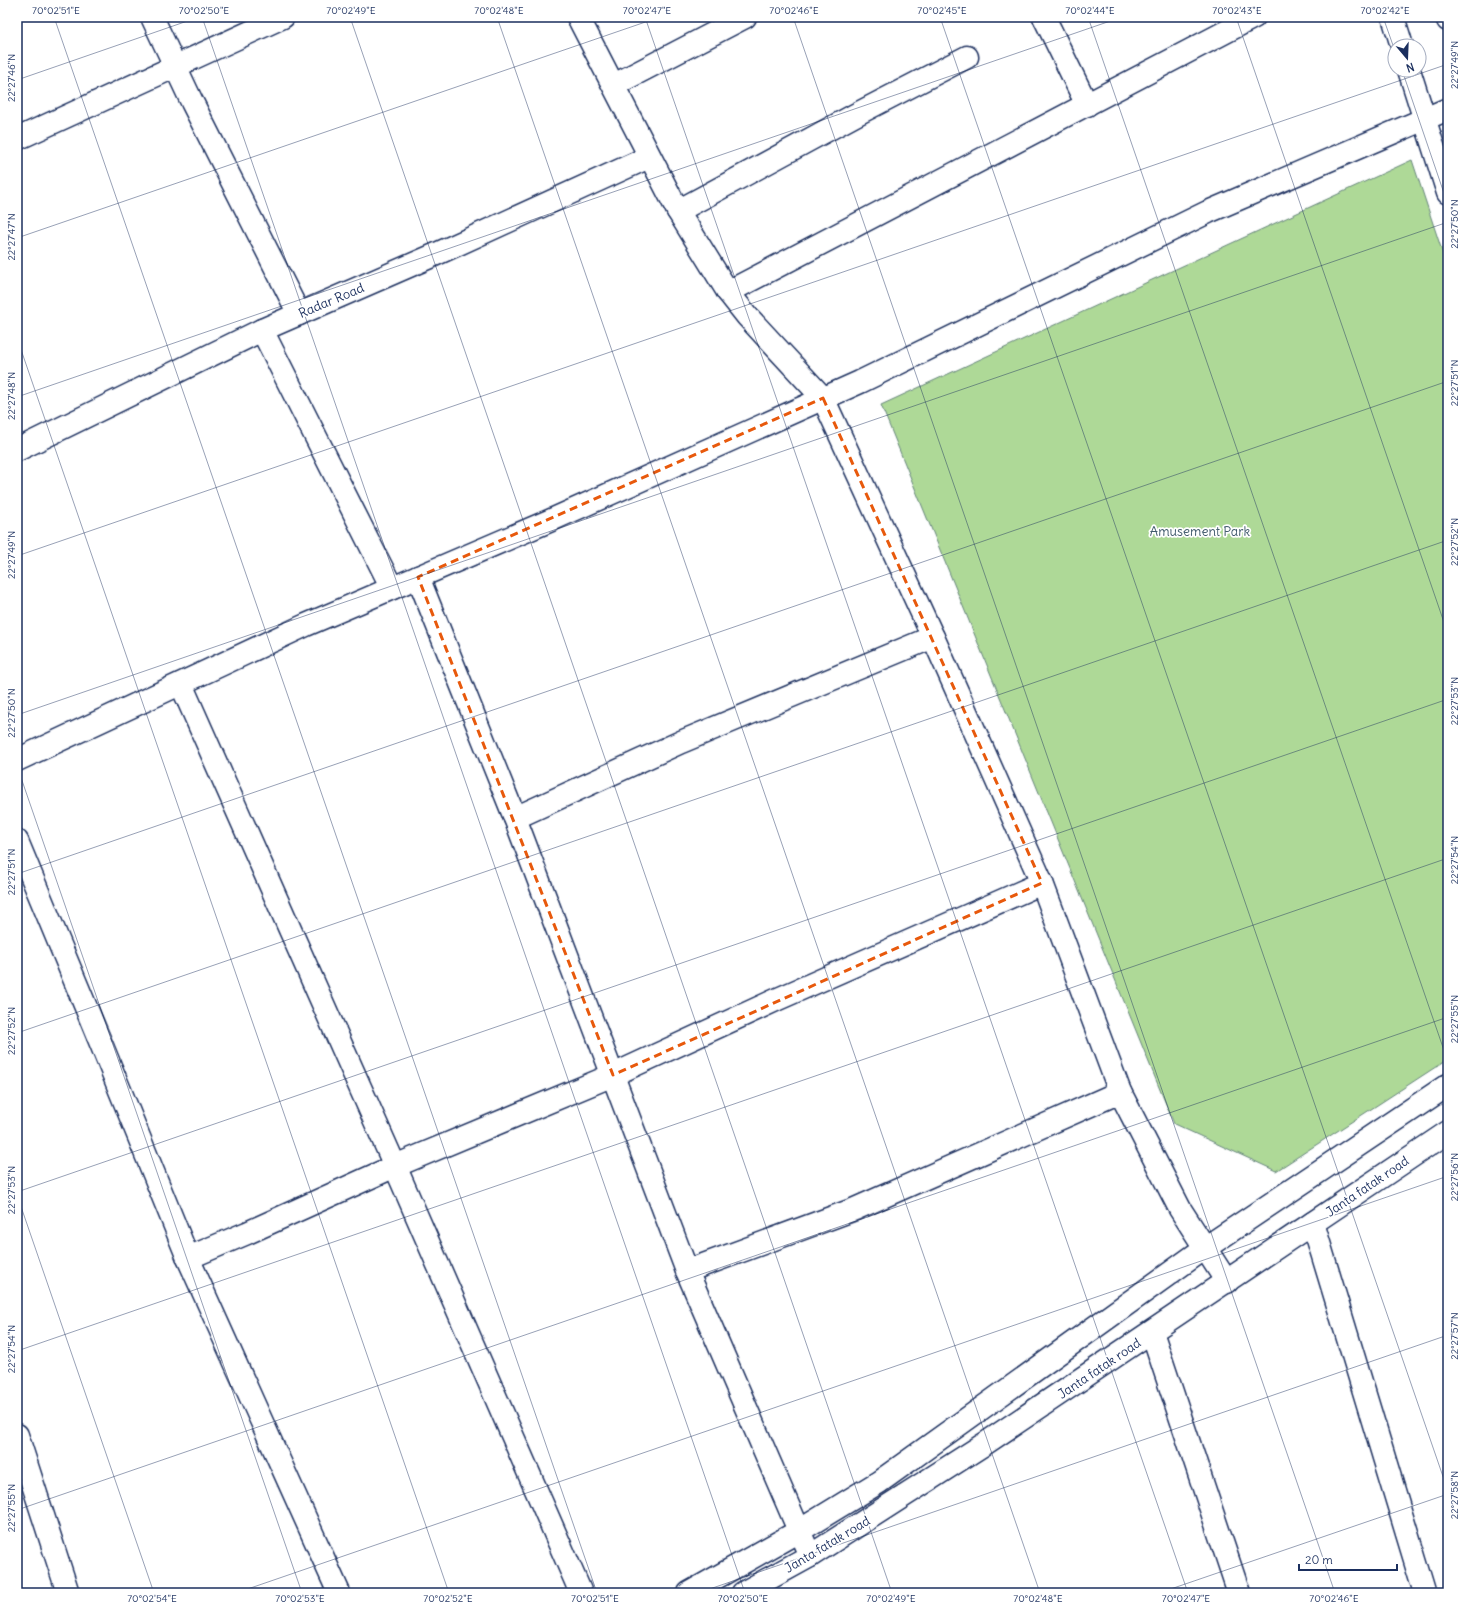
<svg xmlns="http://www.w3.org/2000/svg" width="1465" height="1610" viewBox="0 0 1465 1610" font-family="Delius,sans-serif">
<style>
.green{fill:#aed997;stroke:#64847a}
.lines{fill:none;stroke-linecap:round;stroke-linejoin:round}
.street-casing{stroke:#1b2f5e;stroke-width:25}
.secondary-casing{stroke:#1b2f5e;stroke-width:25}
.street{stroke:#fff;stroke-width:22}
.secondary{stroke:#fff;stroke-width:22}
.marked{fill:none;stroke:#e8590c;stroke-width:3;stroke-dasharray:8 5;stroke-linejoin:round}
.ticks{fill:none;stroke:#1b2f5e;stroke-width:1;stroke-opacity:0.45}
.labels{text-anchor:middle;stroke-width:3.5;stroke-linejoin:round;paint-order:stroke}
.street-label{font-size:13px;fill:#1b2f5e;stroke:#fff}
.park-label{font-size:13px;fill:#405a6c;stroke:#fff}
.neatline{fill:none;stroke:#1b2f5e;stroke-width:1.5}
.ticks-label{font-size:10px;text-anchor:middle;fill:#1b2f5e}
</style>
<rect width="100%" height="100%" fill="#fff"/>
<filter id="ink" filterUnits="userSpaceOnUse"><feTurbulence type="fractalNoise" baseFrequency=".025" numOctaves="2"/><feDisplacementMap in="SourceGraphic" scale="8" xChannelSelector="R" yChannelSelector="G"/><feConvolveMatrix kernelMatrix="1 2 1 2 8 2 1 2 1" color-interpolation-filters="sRGB"/></filter>
<g filter="url(#ink)">
<!-- green -->
<polygon class="green" points="1412,160 1448,269 1448,1059 1276,1171 1174,1124 881,405"/>
<g class="lines">
<!-- street casing -->
<g class="street-casing">
<g id="street">
<polyline points="152,17 192,102 299,314"/>
<polyline points="578,17 678,211 728,292 747,316 823,398 933,637 1042,883 1120,1092 1180,1209 1227,1282"/>
<polyline points="1044,17 1087,105"/>
<polyline points="614,85 745,17"/>
<polyline points="17,139 283,17"/>
<polyline points="678,211 855,115 967,57"/>
<polyline points="728,292 1254,17"/>
<polyline points="262,330 392,588"/>
<polyline points="17,450 262,330 432,256 649,157"/>
<polyline points="418,577 515,818 687,1271 810,1556"/>
<polyline points="181,684 395,1166 581,1593"/>
<polyline points="17,760 306,625 549,521 860,382 1208,212 1448,109"/>
<polyline points="515,818 681,742 933,637"/>
<polyline points="17,841 102,1046 188,1258 339,1593"/>
<polyline points="1313,1223 1425,1593"/>
<polyline points="188,1258 247,1233 395,1166 613,1075 778,999 1042,883"/>
<polyline points="687,1271 855,1209 1120,1092"/>
<polyline points="1152,1332 1239,1593"/>
<polyline points="17,1435 68,1593"/>
</g>
</g>
<!-- secondary casing -->
<g class="secondary-casing">
<g id="secondary">
<polyline points="1393,17 1402,46"/>
<polyline points="1447,17 1448,20"/>
<polyline points="1409,70 1448,193"/>
<polyline points="689,1593 799,1531 879,1482 1205,1248 1448,1085"/>
<polyline points="743,1593 810,1556 986,1443 1448,1132"/>
</g>
</g>
<!-- street -->
<use href="#street" class="street"/>
<!-- secondary -->
<use href="#secondary" class="secondary"/>
</g>
</g>
<!-- marked area -->
<path class="marked" d="M823 398 1042 883 613 1075 418 577Z"/>
<!-- ticks -->
<path class="ticks" d="M54 17 597 1593M202 17 745 1593M350 17 892 1593M497 17 1040 1593M645 17 1188 1593M793 17 1335 1593M940 17 1448 1491M1088 17 1448 1062M1236 17 1448 634M1383 17 1395 51M1402 70 1448 205M17 80 199 17M17 238 660 17M17 338 449 1593M17 397 1122 17M17 556 1448 64M17 715 1448 222M17 766 302 1593M17 874 1448 381M17 1033 1448 540M17 1192 1448 699M17 1195 154 1593M17 1351 1448 858M17 1510 1448 1017M236 1593 1448 1176M698 1593 1448 1335M1159 1593 1448 1494"/>
<g class="labels">
<!-- street labels -->
<g class="street-label">
<text transform="translate(331 300) rotate(-23)" y="5">Radar Road</text>
<text transform="translate(1367 1186) rotate(-34)" y="5">Janta fatak road</text>
<text transform="translate(1099 1368) rotate(-34)" y="5">Janta fatak road</text>
<text transform="translate(827 1544) rotate(-31)" y="5">Janta fatak road</text>
</g>
<!-- park labels -->
<g class="park-label">
<text x="1200" y="536">Amusement Park</text>
</g>
</g>
<!-- margin -->
<rect width="1465" height="1610" fill="none" stroke="#fff" stroke-width="44"/>
<!-- north arrow -->
<g transform="translate(1407 58) rotate(161)"><circle r="19" fill="#ffffff" stroke="#a4acbf"/>
<path d="M0-3L7 15L0 10L-7 15Z" fill="#1b2f5e"/>
<text y="-6" font-size="11" font-weight="bold" text-anchor="middle" fill="#1b2f5e">N</text>
</g>
<!-- scale -->
<path d="M1299 1564v6h98v-6" fill="none" stroke="#1b2f5e" stroke-width="2"/>
<text x="1305" y="1564" font-size="12" fill="#1b2f5e" stroke="#ffffff" stroke-width="3" paint-order="stroke">20 m</text>
<rect x="22" y="22" width="1421" height="1566" class="neatline"/>
<g class="ticks-label">
<text x="56" y="14">70°02'51"E</text>
<text x="204" y="14">70°02'50"E</text>
<text x="351" y="14">70°02'49"E</text>
<text x="499" y="14">70°02'48"E</text>
<text x="647" y="14">70°02'47"E</text>
<text x="794" y="14">70°02'46"E</text>
<text x="942" y="14">70°02'45"E</text>
<text x="1090" y="14">70°02'44"E</text>
<text x="1237" y="14">70°02'43"E</text>
<text x="1385" y="14">70°02'42"E</text>
<text transform="translate(1454 65) rotate(-90)" y="4">22°27'49"N</text>
<text transform="translate(11 78) rotate(-90)" y="4">22°27'46"N</text>
<text transform="translate(1454 224) rotate(-90)" y="4">22°27'50"N</text>
<text transform="translate(11 237) rotate(-90)" y="4">22°27'47"N</text>
<text transform="translate(1454 383) rotate(-90)" y="4">22°27'51"N</text>
<text transform="translate(11 396) rotate(-90)" y="4">22°27'48"N</text>
<text transform="translate(1454 542) rotate(-90)" y="4">22°27'52"N</text>
<text transform="translate(11 555) rotate(-90)" y="4">22°27'49"N</text>
<text transform="translate(1454 701) rotate(-90)" y="4">22°27'53"N</text>
<text transform="translate(11 713) rotate(-90)" y="4">22°27'50"N</text>
<text transform="translate(1454 860) rotate(-90)" y="4">22°27'54"N</text>
<text transform="translate(11 872) rotate(-90)" y="4">22°27'51"N</text>
<text transform="translate(1454 1019) rotate(-90)" y="4">22°27'55"N</text>
<text transform="translate(11 1031) rotate(-90)" y="4">22°27'52"N</text>
<text transform="translate(1454 1177) rotate(-90)" y="4">22°27'56"N</text>
<text transform="translate(11 1190) rotate(-90)" y="4">22°27'53"N</text>
<text transform="translate(1454 1336) rotate(-90)" y="4">22°27'57"N</text>
<text transform="translate(11 1349) rotate(-90)" y="4">22°27'54"N</text>
<text transform="translate(1454 1495) rotate(-90)" y="4">22°27'58"N</text>
<text transform="translate(11 1508) rotate(-90)" y="4">22°27'55"N</text>
<text x="152" y="1602">70°02'54"E</text>
<text x="300" y="1602">70°02'53"E</text>
<text x="448" y="1602">70°02'52"E</text>
<text x="595" y="1602">70°02'51"E</text>
<text x="743" y="1602">70°02'50"E</text>
<text x="891" y="1602">70°02'49"E</text>
<text x="1038" y="1602">70°02'48"E</text>
<text x="1186" y="1602">70°02'47"E</text>
<text x="1334" y="1602">70°02'46"E</text>
</g>
</svg>
